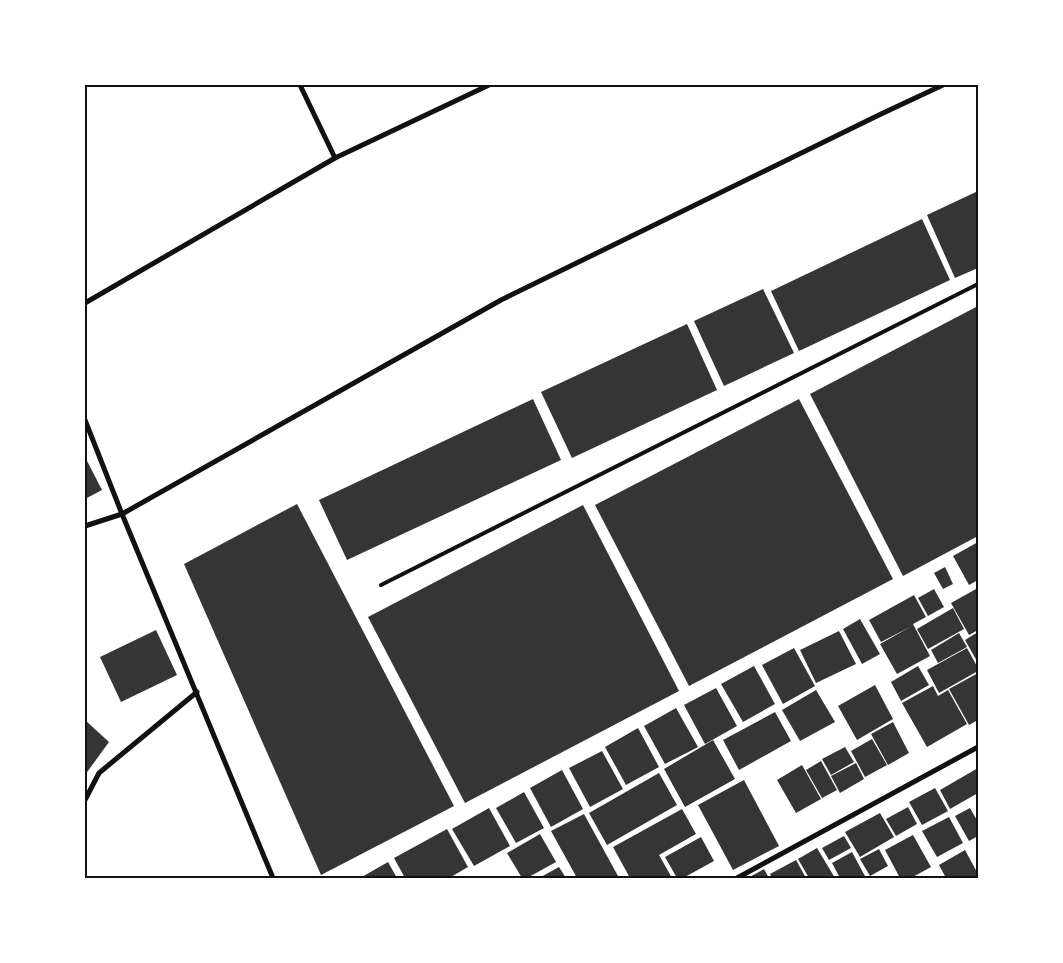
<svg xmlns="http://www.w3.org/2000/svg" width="1063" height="963" viewBox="0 0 1063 963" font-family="'DejaVu Sans',sans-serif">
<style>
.building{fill:#353535}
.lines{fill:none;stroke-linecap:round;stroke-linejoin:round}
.service{stroke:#111;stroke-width:4}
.minor{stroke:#111;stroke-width:5}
.neatline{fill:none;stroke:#111;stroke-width:2}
</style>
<rect width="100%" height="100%" fill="#fff"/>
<!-- building -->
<g class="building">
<polygon points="978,191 978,268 955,278 927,215"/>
<polygon points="922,219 950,280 799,351 771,291"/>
<polygon points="763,289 794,353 724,386 694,321"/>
<polygon points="978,306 978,536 903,576 810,394"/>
<polygon points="687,324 717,390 572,458 541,392"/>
<polygon points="533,399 561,460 347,560 319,500"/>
<polygon points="799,399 893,579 689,686 595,505"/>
<polygon points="85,457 102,490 85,499"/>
<polygon points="297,504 454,806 321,875 184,564"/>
<polygon points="583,505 679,691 465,803 368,617"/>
<polygon points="978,542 978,580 969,585 953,556"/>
<polygon points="945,567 953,584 943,589 934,573"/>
<polygon points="934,589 944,607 928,616 918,598"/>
<polygon points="976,589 978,592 978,630 969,635 951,603"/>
<polygon points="914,595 926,617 913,624 930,656 897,674 880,644 910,627 881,642 869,620"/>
<polygon points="953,608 964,629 928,649 917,629"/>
<polygon points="860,619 880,654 862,664 843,629"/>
<polygon points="156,630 177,675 121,702 100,657"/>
<polygon points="839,631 856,664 816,683 800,650"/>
<polygon points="978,632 978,663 965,640"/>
<polygon points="959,633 967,647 938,663 931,650"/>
<polygon points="794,648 815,686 783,704 762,665"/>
<polygon points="967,648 978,668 978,671 939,693 927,670"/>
<polygon points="754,666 775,704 743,722 721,684"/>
<polygon points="918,666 929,685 901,701 891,682"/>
<polygon points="978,673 978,720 969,725 949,689"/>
<polygon points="875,685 893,719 857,740 838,706"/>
<polygon points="933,686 938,696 948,690 967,724 927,747 902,703"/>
<polygon points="716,688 737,726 705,744 684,705"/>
<polygon points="816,690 835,722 800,741 782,710"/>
<polygon points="676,708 698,747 665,764 644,726"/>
<polygon points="775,712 791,741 739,770 723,740"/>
<polygon points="85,720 109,742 85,775"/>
<polygon points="893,722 909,753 888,765 871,734"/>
<polygon points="638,728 659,767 626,785 605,747"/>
<polygon points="872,739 887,765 865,777 851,751"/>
<polygon points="713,740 735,779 685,807 664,769"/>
<polygon points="845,747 854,762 831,775 822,759"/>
<polygon points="602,751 623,789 590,807 569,768"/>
<polygon points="821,761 837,790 822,798 806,770"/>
<polygon points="856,763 864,779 840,793 831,776"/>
<polygon points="802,765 821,799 796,813 777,780"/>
<polygon points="978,768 978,793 950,809 940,790"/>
<polygon points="562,770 583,809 551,827 530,788"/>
<polygon points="659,773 677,805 607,845 589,813"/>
<polygon points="744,780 779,846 733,870 698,805"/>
<polygon points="935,788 948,811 922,825 909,802"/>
<polygon points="524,792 544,828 516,843 496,808"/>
<polygon points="908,807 917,824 896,836 886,819"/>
<polygon points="489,808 510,846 474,866 452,829"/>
<polygon points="970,808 978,822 978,836 969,841 955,816"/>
<polygon points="682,809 696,834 659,855 672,878 630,878 613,847"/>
<polygon points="880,813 894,837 860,857 845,832"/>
<polygon points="584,814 618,876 614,878 577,878 551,831"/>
<polygon points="949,817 963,843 937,857 922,831"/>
<polygon points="447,829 468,867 449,878 405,878 394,858"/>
<polygon points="540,834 556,862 527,878 522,878 507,853"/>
<polygon points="913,835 931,867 911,878 900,878 885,850"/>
<polygon points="844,836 851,848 829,860 822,848"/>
<polygon points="701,837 714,861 683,878 677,878 665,857"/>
<polygon points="817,848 835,878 809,878 798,859"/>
<polygon points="879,849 888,866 870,876 860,859"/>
<polygon points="965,850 978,874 978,877 976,878 946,878 939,865"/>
<polygon points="852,852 866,878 840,878 832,863"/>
<polygon points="796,860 806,878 772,878 770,874"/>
<polygon points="388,862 397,878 360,878"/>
<polygon points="559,867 566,878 539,878"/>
<polygon points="764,869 769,878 748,878"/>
</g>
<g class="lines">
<!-- service -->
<polyline class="service" points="381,585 978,284"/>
<!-- minor -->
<g class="minor">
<polyline points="300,85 335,158"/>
<polyline points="85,303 335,158 489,85"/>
<polyline points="85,420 122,514 273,878"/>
<polyline points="85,526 122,514 501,300 881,114 943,85"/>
<polyline points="85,800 99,773 197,692"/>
<polyline points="737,878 978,747"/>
</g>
</g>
<!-- border -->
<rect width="1063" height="963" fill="none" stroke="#ffffff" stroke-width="172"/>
<rect x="86" y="86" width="891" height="791" class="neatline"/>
</svg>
